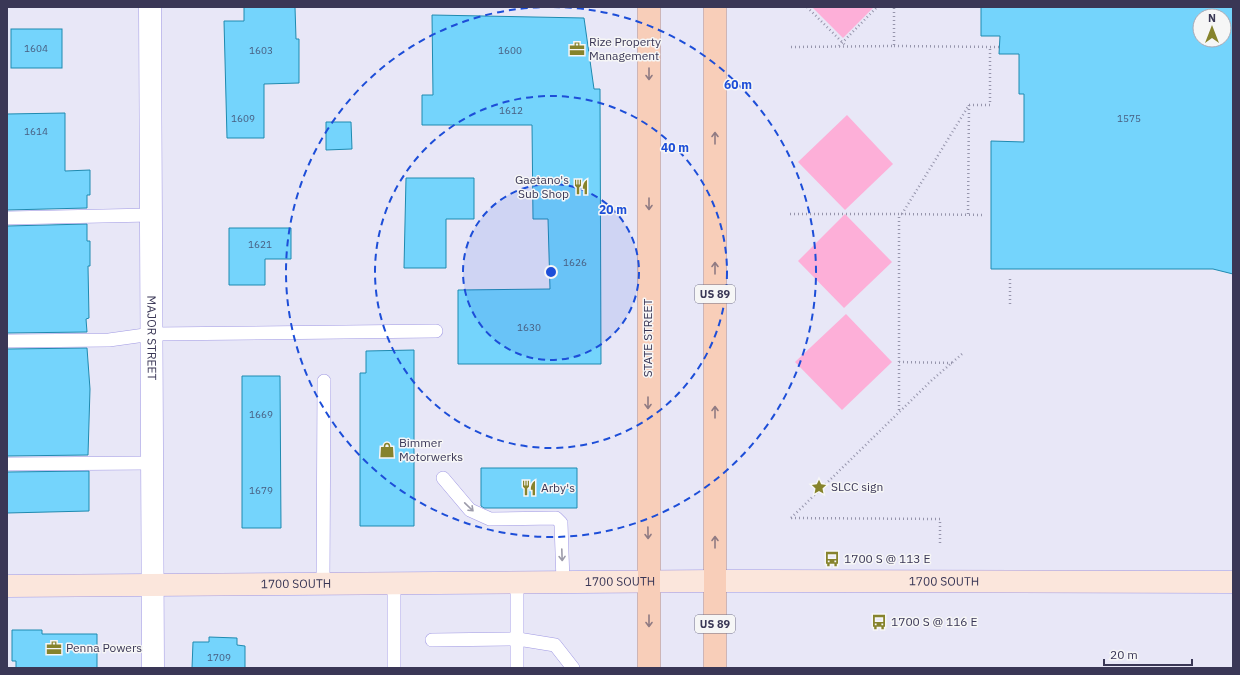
<svg xmlns="http://www.w3.org/2000/svg" width="1240" height="675" viewBox="0 0 1240 675" font-family="'IBM Plex Sans',sans-serif">
<style>
.green{fill:#fdafd8}
.building{fill:#74d4fc;stroke:#1f8ab0;fill-rule:evenodd}
.lines{fill:none;stroke-linecap:round;stroke-linejoin:round}
.lane-casing{stroke:#a099e4;stroke-width:14}
.street-casing{stroke:#a099e4;stroke-width:23}
.secondary-casing{stroke:#a099e4;stroke-width:23}
.primary-casing{stroke:#b28478;stroke-width:23}
.path{stroke:#9695ac;stroke-width:2.5;stroke-dasharray:1 3;stroke-linecap:butt}
.lane{stroke:#fff;stroke-width:13}
.street{stroke:#fff;stroke-width:22}
.secondary{stroke:#fbe6dc;stroke-width:22}
.primary{stroke:#f8ceb9;stroke-width:22}
.oneway{stroke:#907b83}
.oneway2{stroke:#9c9baa}
.ring{fill:none;stroke:#1d4ed8;stroke-width:2;stroke-dasharray:7 5}
.labels{text-anchor:middle;stroke-width:3;stroke-linejoin:round;paint-order:stroke}
.number-label{font-size:10px;fill:#485e80}
.shield{fill:#f6f6f6;stroke:#727086;stroke-width:1}
.shield-label{font-size:11px;font-weight:bold;fill:#3a3756}
.poi-label{font-size:12px;fill:#3a3756;stroke:#f6f6f6;text-anchor:start}
.street-label{font-size:12px;fill:#3a3756;stroke:#f6f6f6}
.centre{fill:#1d4ed8;stroke:#f6f6f6;stroke-width:2}
.ring-label{font-size:12px;text-anchor:middle;font-weight:bold;fill:#1d4ed8;stroke:#f6f6f6;stroke-width:3;stroke-linejoin:round;paint-order:stroke}
</style>
<rect width="100%" height="100%" fill="#e8e7f7"/>
<!-- green -->
<g class="green">
<polygon points="812,7 874,7 843,38"/>
<polygon points="847,115 893,164 845,210 798,162"/>
<polygon points="845,214 892,262 844,308 798,261"/>
<polygon points="846,314 892,362 842,410 795,362"/>
</g>
<!-- building -->
<g class="building">
<polygon points="244,7 295,7 296,39 299,39 299,83 264,84 264,138 227,138 224,21 244,21"/>
<path d="M981 7H1233V274L1213 269H991V141L1024 142V94H1019V54H999L1000 36H981ZM1200 16H1224V40H1200Z"/>
<polygon points="432,15 584,18 594,89 600,89 601,364 458,364 458,290 550,289 548,219 533,219 532,125 422,125 422,95 433,95"/>
<rect x="11" y="29" width="51" height="39"/>
<polygon points="65,113 65,171 90,170 90,195 87,195 87,208 7,210 7,114"/>
<polygon points="326,122 351,122 352,149 326,150"/>
<polygon points="406,178 474,178 474,219 446,219 446,268 404,268"/>
<polygon points="87,224 87,241 90,241 90,266 88,266 89,318 86,319 87,332 7,333 7,226"/>
<polygon points="229,228 291,228 291,259 265,259 265,285 229,285"/>
<polygon points="87,348 90,389 88,455 7,456 7,349"/>
<polygon points="414,350 414,526 360,526 360,373 366,373 366,351"/>
<polygon points="242,376 280,376 281,528 242,528"/>
<polygon points="481,468 577,468 577,508 484,508 481,506"/>
<polygon points="89,471 89,511 7,513 7,472"/>
<polygon points="12,630 42,630 42,634 97,634 97,668 16,668 16,661 12,661"/>
<polygon points="209,637 237,638 237,645 245,646 245,668 192,668 193,642 209,642"/>
</g>
<g class="lines">
<!-- lane casing -->
<g class="lane-casing">
<g id="lane">
<polyline points="7,218 151,215"/>
<polyline points="7,341 109,340 152,334 436,331"/>
<polyline points="7,464 152,463"/>
<polyline points="443,478 470,510 490,519 556,518 561,523 563,582"/>
<polyline points="517,583 517,668"/>
<polyline points="323,584 324,381"/>
<polyline points="432,640 518,639 555,645 573,668"/>
<polyline points="394,668 394,583"/>
</g>
</g>
<!-- street casing -->
<g class="street-casing">
<g id="street">
<path id="s1" d="M150 7 153 668"/>
</g>
</g>
<!-- secondary casing -->
<g class="secondary-casing">
<g id="secondary">
<path id="s2" d="M7 586 715 581 1233 582"/>
</g>
</g>
<!-- primary casing -->
<g class="primary-casing">
<g id="primary">
<polyline points="649,7 649,668"/>
<polyline points="715,7 715,668"/>
</g>
</g>
<!-- path -->
<g class="path">
<polyline points="807,7 846,46"/>
<polyline points="839,46 877,7"/>
<polyline points="894,46 999,47"/>
<polyline points="791,47 894,46 894,7"/>
<polyline points="969,105 990,105 990,47"/>
<polyline points="790,214 899,214 899,412"/>
<polyline points="901,214 985,215"/>
<polyline points="902,214 969,105 968,215"/>
<polyline points="1010,279 1010,306"/>
<polyline points="899,362 952,363"/>
<polyline points="791,518 932,380 962,354"/>
<polyline points="791,518 940,519 940,544"/>
</g>
<!-- lane -->
<use href="#lane" class="lane"/>
<!-- street -->
<use href="#street" class="street"/>
<!-- secondary -->
<use href="#secondary" class="secondary"/>
<!-- primary -->
<use href="#primary" class="primary"/>
</g>
<!-- one-way arrows -->
<defs><path id="oneway-shaft" d="M-6 0H5M1.5-3L5.5 0L1.5 3" fill="none" stroke-width="1.6" stroke-linecap="round" stroke-linejoin="round"/></defs>
<g class="oneway">
<use href="#oneway-shaft" transform="translate(649 74) rotate(90)"/>
<use href="#oneway-shaft" transform="translate(715 138) rotate(-90)"/>
<use href="#oneway-shaft" transform="translate(649 204) rotate(90)"/>
<use href="#oneway-shaft" transform="translate(715 268) rotate(-90)"/>
<use href="#oneway-shaft" transform="translate(648 403) rotate(90)"/>
<use href="#oneway-shaft" transform="translate(715 412) rotate(-90)"/>
<use href="#oneway-shaft" transform="translate(648 533) rotate(89)"/>
<use href="#oneway-shaft" transform="translate(715 542) rotate(-90)"/>
<use href="#oneway-shaft" transform="translate(649 621) rotate(90)"/>
</g>
<g class="oneway2">
<use href="#oneway-shaft" transform="translate(469 507) rotate(44)"/>
<use href="#oneway-shaft" transform="translate(562 555) rotate(88)"/>
</g>
<!-- distance rings -->
<circle cx="551" cy="272" r="88" fill="#1d4ed8" fill-opacity=".12"/>
<g class="ring">
<circle cx="551" cy="272" r="88"/>
<circle cx="551" cy="272" r="176"/>
<path d="M553 7A265 265 0 1 1 549 7"/>
</g>
<!-- icons -->
<defs>
<g id="office-bare" transform="scale(1.2)"><path d="M-6-3h4V-5.5h4V-3h4V5H-6ZM-1-4.5V-3h2v-1.5ZM-6 0V1H6V0Z" fill="#86832c" stroke="#f6f6f6" stroke-width="2.5" paint-order="stroke"/></g>
<g id="restaurant-bare" transform="scale(1.2)"><path d="M-5-6h1v4h1v-4h1v4h1v-4h1v5L-1.5 .5V6h-2V.5L-5-1ZM5-6V6H3V1.5H1.5Q1.5-4 5-6Z" fill="#86832c" stroke="#f6f6f6" stroke-width="2.5" paint-order="stroke"/></g>
<g id="shop-bare" transform="scale(1.2)"><path d="M-5-2.5h2.3a2.7 3.5 0 0 1 5.4 0H5L5.5 6h-11ZM-1.5-2.5h3a1.5 2.3 0 0 0-3 0Z" fill="#86832c" stroke="#f6f6f6" stroke-width="2.5" paint-order="stroke"/></g>
<g id="sight-bare" transform="scale(1.2)"><path d="M0-6L1.8-2.2L6-1.7L2.9 1.2L3.7 5.4L0 3.3L-3.7 5.4L-2.9 1.2L-6-1.7L-1.8-2.2Z" fill="#86832c" stroke="#f6f6f6" stroke-width="2.5" paint-order="stroke"/></g>
<g id="bus-bare" transform="scale(1.2)"><path d="M-5-6H5V4H4V6H2V4H-2V6H-4V4H-5ZM-3.5-4V0h7V-4ZM-3.5 1.2v1.5H-2V1.2ZM2 1.2v1.5H3.5V1.2Z" fill="#86832c" stroke="#f6f6f6" stroke-width="2.5" paint-order="stroke"/></g>
</defs>
<g fill-rule="evenodd">
<use href="#office-bare" x="577" y="49"/>
<use href="#restaurant-bare" x="581" y="187"/>
<use href="#shop-bare" x="387" y="450"/>
<use href="#sight-bare" x="819" y="487"/>
<use href="#restaurant-bare" x="529" y="488"/>
<use href="#bus-bare" x="832" y="559"/>
<use href="#bus-bare" x="879" y="622"/>
<use href="#office-bare" x="54" y="648"/>
</g>
<g class="labels">
<!-- number labels -->
<g class="number-label">
<text x="36" y="52">1604</text>
<text x="261" y="54">1603</text>
<text x="510" y="54">1600</text>
<text x="511" y="114">1612</text>
<text x="243" y="122">1609</text>
<text x="1129" y="122">1575</text>
<text x="36" y="135">1614</text>
<text x="260" y="248">1621</text>
<text x="575" y="266">1626</text>
<text x="529" y="331">1630</text>
<text x="261" y="418">1669</text>
<text x="261" y="494">1679</text>
<text x="219" y="661">1709</text>
</g>
<!-- shield labels -->
<g class="shield">
<rect x="695" y="285" width="40" height="18" rx="3"/>
<rect x="695" y="615" width="40" height="18" rx="3"/>
</g>
<g class="shield-label">
<text x="715" y="298">US 89</text>
<text x="715" y="628">US 89</text>
</g>
<!-- poi labels -->
<g class="poi-label">
<text x="589" y="46">Rize Property<tspan x="589" dy="14">Management</tspan></text>
<text x="569" y="184" text-anchor="end">Gaetano's<tspan x="569" dy="14">Sub Shop</tspan></text>
<text x="399" y="447">Bimmer<tspan x="399" dy="14">Motorwerks</tspan></text>
<text x="831" y="491">SLCC sign</text>
<text x="541" y="492">Arby's</text>
<text x="844" y="563">1700 S @ 113 E</text>
<text x="891" y="626">1700 S @ 116 E</text>
<text x="66" y="652">Penna Powers</text>
</g>
<!-- street labels -->
<g class="street-label">
<text dy="4" stroke="none"><textPath href="#s1" startOffset="331">MAJOR STREET</textPath></text>
<text transform="translate(648 338) rotate(-90)" y="4">STATE STREET</text>
<text dy="4" stroke="none"><textPath href="#s2" startOffset="937">1700 SOUTH</textPath></text>
<text dy="4" stroke="none"><textPath href="#s2" startOffset="613">1700 SOUTH</textPath></text>
<text dy="4" stroke="none"><textPath href="#s2" startOffset="289">1700 SOUTH</textPath></text>
</g>
</g>
<circle cx="551" cy="272" r="6" class="centre"/>
<g class="ring-label">
<text x="738" y="89">60 m</text>
<text x="675" y="152">40 m</text>
<text x="613" y="214">20 m</text>
</g>
<!-- border -->
<rect width="1240" height="675" fill="none" stroke="#3a3756" stroke-width="16"/>
<!-- north arrow -->
<g transform="translate(1212 28)"><circle r="19" fill="#f6f6f6" stroke="#abaab6"/>
<path d="M0-3L7 15L0 10L-7 15Z" fill="#86832c"/>
<text y="-6" font-size="11" font-weight="bold" text-anchor="middle" fill="#3a3756">N</text>
</g>
<!-- scale -->
<path d="M1104 659v6h88v-6" fill="none" stroke="#3a3756" stroke-width="2"/>
<text x="1110" y="659" font-size="12" fill="#3a3756" stroke="#f6f6f6" stroke-width="3" paint-order="stroke">20 m</text>
</svg>
